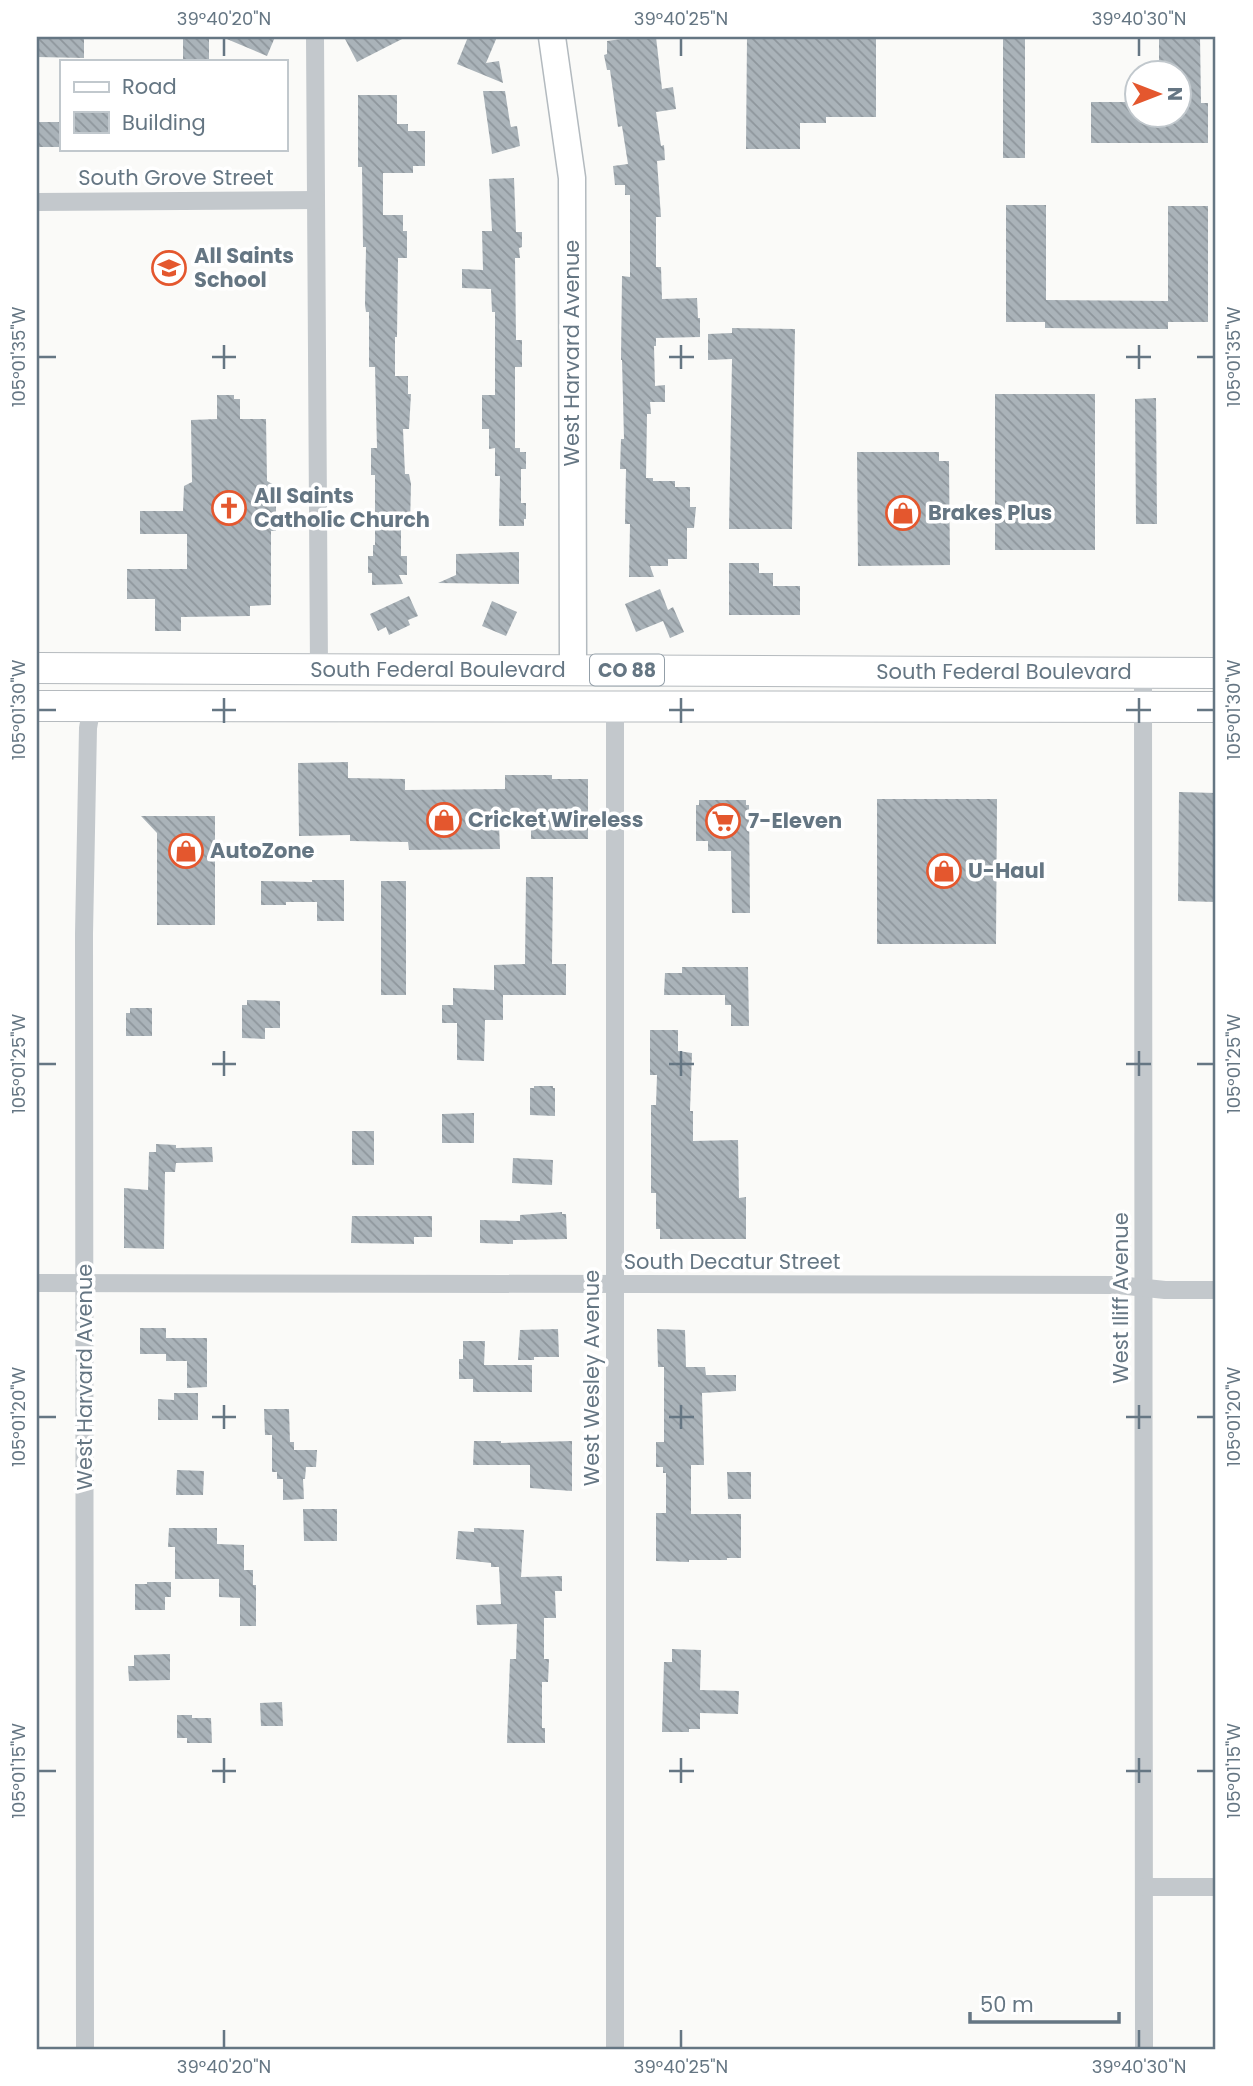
<svg xmlns="http://www.w3.org/2000/svg" width="1253" height="2086" viewBox="0 0 1253 2086" font-family="Poppins,sans-serif">
<style>
.building{fill:url(#building-back-hatch)}
.lines{fill:none;stroke-linecap:round;stroke-linejoin:round}
.secondary-casing{stroke:#b3babf;stroke-width:29}
.primary-casing{stroke:#b5babe;stroke-width:32}
.street{stroke:#c3c8cc;stroke-width:18}
.secondary{stroke:#fff;stroke-width:26}
.primary{stroke:#fff;stroke-width:30}
.ticks{fill:none;stroke:#657683;stroke-width:2.5}
.labels{text-anchor:middle;stroke-width:7;stroke-linejoin:round;paint-order:stroke}
.shield{fill:#fff;stroke:#939fa8;stroke-width:2}
.shield-label{font-size:19px;font-weight:bold;fill:#657683}
.street-label{font-size:21px;fill:#657683;stroke:#fff}
.poi-label{font-size:21px;font-weight:bold;fill:#657683;stroke:#fff;text-anchor:start}
.neatline{fill:none;stroke:#657683;stroke-width:2.5}
.ticks-label{font-size:18px;text-anchor:middle;fill:#657683}
</style>
<defs>
<pattern id="building-back-hatch" width="6" height="6" patternUnits="userSpaceOnUse" patternTransform="scale(1.75)"><rect width="6" height="6" fill="#aab3b9"/><path d="M-1 5l2 2M0 0l6 6M5-1l2 2" fill="none" stroke="#8e969c"/></pattern>
</defs>
<rect width="100%" height="100%" fill="#fafaf8"/>
<!-- building -->
<g class="building">
<polygon points="37,37 84,37 84,58 37,57"/>
<rect x="183" y="37" width="26" height="24"/>
<polygon points="222,37 275,37 267,56"/>
<polygon points="344,37 406,37 357,62"/>
<polygon points="468,37 497,37 486,63 499,61 503,83 457,64"/>
<polygon points="635,37 656,37 662,89 673,87 676,109 656,112 661,146 664,145 665,160 657,161 661,217 656,217 656,267 661,267 662,299 697,298 698,318 700,318 700,337 656,338 656,346 654,346 655,386 665,385 665,402 650,402 651,414 647,414 646,478 653,478 653,481 675,481 675,487 690,487 690,507 696,507 694,528 687,528 687,559 668,559 668,566 650,566 654,577 629,577 630,524 625,524 626,469 620,469 621,439 624,439 622,360 621,360 622,276 630,277 630,195 625,195 625,185 615,185 613,166 628,164 622,126 618,127 610,70 607,70 604,55 607,54 607,41"/>
<polygon points="747,37 876,37 876,117 826,117 826,123 800,123 800,149 746,149"/>
<rect x="1003" y="37" width="22" height="121"/>
<polygon points="1159,37 1200,37 1201,103 1208,103 1208,143 1091,143 1091,102 1138,102 1138,116 1180,116 1180,74 1159,74"/>
<polygon points="483,91 505,91 510,123 511,127 517,126 520,146 492,154"/>
<polygon points="358,95 397,95 397,124 408,124 408,131 425,131 425,166 413,166 413,173 383,173 383,215 403,215 403,231 407,231 407,258 398,258 397,337 395,337 395,376 408,376 408,394 411,394 409,429 403,429 405,474 409,474 411,484 410,526 401,526 401,556 407,556 407,575 399,575 403,584 372,585 372,573 368,573 368,556 373,556 373,545 375,545 375,475 371,475 371,448 377,448 375,367 369,367 369,312 366,312 365,305 366,247 363,247 362,167 358,167"/>
<rect x="37" y="122" width="24" height="25"/>
<polygon points="514,178 516,232 522,232 522,247 519,248 520,258 515,258 516,340 522,340 522,367 515,367 515,448 520,448 520,452 526,452 526,469 521,469 521,503 526,503 526,519 524,519 524,526 499,526 500,476 495,476 495,448 489,449 489,429 482,429 482,395 495,395 495,312 492,312 491,289 462,288 462,269 483,270 482,231 492,231 489,179"/>
<polygon points="1006,205 1046,205 1046,300 1168,301 1168,206 1208,206 1208,322 1168,322 1168,329 1045,328 1045,322 1006,322"/>
<polygon points="732,328 795,329 792,529 729,529 732,359 708,360 708,334 732,333"/>
<rect x="995" y="394" width="100" height="156"/>
<polygon points="217,395 234,395 234,399 240,399 240,419 266,419 267,481 276,486 276,531 271,531 271,605 250,606 250,616 181,617 181,631 155,631 155,599 127,599 127,569 187,569 187,534 140,534 140,511 183,511 184,486 192,482 191,420 217,419"/>
<polygon points="1156,398 1157,524 1136,524 1135,399"/>
<polygon points="857,452 939,452 939,461 949,461 950,565 858,566"/>
<polygon points="519,552 519,584 438,583 456,575 456,554"/>
<polygon points="729,563 759,563 759,573 773,573 773,586 800,586 800,615 729,615"/>
<polygon points="660,589 668,610 673,607 684,632 670,638 663,621 636,632 625,604"/>
<polygon points="409,596 418,616 408,620 410,625 389,635 386,627 378,631 370,614"/>
<polygon points="492,601 517,612 506,636 482,626"/>
<polygon points="348,762 348,778 405,779 405,790 505,789 505,775 552,775 552,779 588,779 588,839 531,839 531,825 499,825 500,849 409,850 408,842 350,841 350,835 299,836 298,763"/>
<polygon points="1179,792 1216,793 1216,902 1178,901"/>
<polygon points="877,799 997,799 996,944 877,944"/>
<polygon points="699,800 746,800 746,805 749,805 750,913 732,913 731,851 708,851 708,841 696,841 696,805 699,805"/>
<polygon points="141,816 215,816 215,925 157,925 157,833"/>
<polygon points="526,877 553,877 552,964 566,964 566,995 503,995 503,1020 485,1020 484,1061 457,1060 457,1023 442,1023 442,1005 453,1005 453,988 494,990 494,965 525,964"/>
<polygon points="312,880 344,880 344,921 317,921 317,902 286,902 286,905 261,905 261,881 312,882"/>
<rect x="381" y="881" width="25" height="114"/>
<polygon points="682,967 748,967 749,1026 731,1026 731,1005 725,1005 725,995 664,995 665,973 682,973"/>
<polygon points="247,1000 280,1001 280,1028 265,1028 265,1039 242,1038 242,1005 247,1005"/>
<polygon points="130,1008 152,1008 152,1036 126,1036 126,1013 130,1013"/>
<polygon points="650,1030 678,1030 678,1051 692,1053 690,1111 693,1111 693,1141 738,1140 739,1198 746,1197 746,1239 660,1239 660,1229 656,1229 656,1193 651,1193 651,1105 656,1105 657,1075 650,1075"/>
<polygon points="534,1086 553,1086 553,1088 555,1088 555,1116 530,1115 530,1088 534,1088"/>
<polygon points="474,1113 474,1143 442,1143 442,1114"/>
<rect x="352" y="1131" width="22" height="34"/>
<polygon points="156,1144 176,1145 176,1148 212,1147 213,1162 176,1163 175,1172 165,1172 164,1249 124,1248 124,1188 148,1190 149,1152 156,1152"/>
<polygon points="513,1158 553,1160 552,1185 512,1183"/>
<polygon points="562,1212 562,1214 566,1214 567,1239 513,1240 513,1244 480,1243 480,1220 520,1221 520,1215"/>
<polygon points="352,1216 432,1216 432,1237 414,1237 414,1244 351,1243"/>
<polygon points="140,1328 166,1328 166,1338 207,1338 207,1387 187,1388 187,1361 166,1361 166,1354 140,1354"/>
<polygon points="558,1329 559,1357 534,1357 534,1360 518,1360 520,1330"/>
<polygon points="657,1329 685,1330 686,1367 705,1367 706,1375 736,1375 736,1391 702,1393 704,1465 691,1465 691,1514 741,1514 741,1558 727,1558 727,1560 689,1560 689,1562 656,1561 656,1513 666,1513 666,1473 663,1473 663,1467 656,1467 656,1442 664,1442 664,1367 658,1367"/>
<polygon points="463,1341 485,1341 484,1365 532,1365 532,1392 473,1392 473,1379 459,1379 459,1359 463,1359"/>
<polygon points="174,1393 198,1393 198,1420 158,1420 158,1399 174,1400"/>
<polygon points="264,1409 289,1409 290,1442 294,1442 294,1450 317,1450 316,1467 306,1467 305,1479 303,1479 304,1499 283,1500 283,1479 277,1479 277,1472 272,1472 272,1435 265,1435"/>
<polygon points="474,1441 501,1441 501,1443 572,1441 572,1491 530,1488 530,1465 473,1465"/>
<polygon points="177,1470 204,1471 203,1495 176,1495"/>
<polygon points="727,1472 751,1472 751,1499 728,1499"/>
<polygon points="303,1509 337,1509 337,1541 304,1541"/>
<polygon points="169,1528 217,1528 217,1544 244,1545 244,1570 253,1570 253,1585 256,1585 256,1626 240,1626 240,1598 219,1597 219,1579 175,1579 175,1547 168,1547"/>
<polygon points="474,1528 524,1530 521,1577 562,1576 562,1591 555,1591 556,1618 544,1618 544,1659 549,1659 548,1682 542,1682 542,1728 545,1728 545,1743 507,1743 510,1659 516,1659 517,1624 477,1625 476,1605 501,1604 499,1567 491,1567 491,1563 456,1559 458,1531 474,1532"/>
<polygon points="147,1582 171,1582 171,1597 165,1597 165,1610 135,1610 135,1584 147,1584"/>
<polygon points="672,1649 701,1650 700,1690 739,1691 738,1714 700,1713 700,1729 689,1729 689,1732 662,1732 664,1662 672,1662"/>
<polygon points="170,1654 170,1680 129,1681 128,1666 134,1666 134,1655"/>
<polygon points="282,1702 283,1726 261,1726 260,1703"/>
<polygon points="177,1715 192,1715 192,1718 211,1718 212,1743 187,1743 187,1738 177,1738"/>
</g>
<g class="lines">
<!-- secondary casing -->
<g class="secondary-casing">
<polyline id="secondary" points="552,37 572,178 573,670"/>
</g>
<!-- primary casing -->
<g class="primary-casing">
<g id="primary">
<polyline points="37,668 1216,673"/>
<polyline points="37,706 1216,707"/>
</g>
</g>
<!-- street -->
<g class="street">
<polyline points="315,37 319,669"/>
<polyline points="37,202 316,200"/>
<polyline points="1143,672 1144,2049"/>
<polyline points="37,1283 1118,1285 1165,1290 1216,1290"/>
<polyline points="1144,1887 1216,1887"/>
<polyline points="85,2049 84,934 88,728 92,706"/>
<polyline points="615,2049 615,706"/>
</g>
<!-- secondary -->
<use href="#secondary" class="secondary"/>
<!-- primary -->
<use href="#primary" class="primary"/>
</g>
<!-- ticks -->
<path class="ticks" d="M224 38V56M681 38V56M1139 38V56M224 345V369M681 345V369M1139 345V369M38 357H56M212 357H236M669 357H694M1126 357H1151M1197 357H1214M224 698V723M681 698V723M1139 698V723M38 710H56M212 710H236M669 710H694M1126 710H1151M1197 710H1214M224 1051V1076M681 1051V1076M1139 1051V1076M38 1064H56M212 1064H236M669 1064H694M1126 1064H1151M1197 1064H1214M224 1405V1429M681 1405V1429M1139 1405V1429M38 1417H56M212 1417H236M669 1417H694M1126 1417H1151M1197 1417H1214M224 1758V1783M681 1758V1783M1139 1758V1783M38 1771H56M212 1771H236M669 1771H694M1126 1771H1151M1197 1771H1214M224 2030V2048M681 2030V2048M1139 2030V2048"/>
<!-- icons -->
<defs>
<g id="school-ring" transform="scale(1.75)"><circle r="9.5" fill="#fff" stroke="#e4572e" stroke-width="1.5"/><path d="M0-5L7-2L0 1L-7-2ZM-4 1L0 2.5L4 1V4Q0 6-4 4Z" fill="#e4572e"/></g>
<g id="church-ring" transform="scale(1.75)"><circle r="9.5" fill="#fff" stroke="#e4572e" stroke-width="1.5"/><path d="M-1.2-6h2.4v3.5h3.3v2.4h-3.3V6h-2.4V-.1h-3.3v-2.4h3.3Z" fill="#e4572e"/></g>
<g id="shop-ring" transform="scale(1.75)"><circle r="9.5" fill="#fff" stroke="#e4572e" stroke-width="1.5"/><path d="M-5-2.5h2.3a2.7 3.5 0 0 1 5.4 0H5L5.5 6h-11ZM-1.5-2.5h3a1.5 2.3 0 0 0-3 0Z" fill="#e4572e"/></g>
<g id="supermarket-ring" transform="scale(1.75)"><circle r="9.5" fill="#fff" stroke="#e4572e" stroke-width="1.5"/><path d="M-6-5.5h2.5l.6 2H6L4.5 2H-2.5L-4.4-4H-6ZM-1.5 3.2a1.3 1.3 0 1 0 .1 0ZM3 3.2a1.3 1.3 0 1 0 .1 0Z" fill="#e4572e"/></g>
</defs>
<g fill-rule="evenodd">
<use href="#school-ring" x="169" y="268"/>
<use href="#church-ring" x="229" y="508"/>
<use href="#shop-ring" x="903" y="513"/>
<use href="#shop-ring" x="444" y="820"/>
<use href="#supermarket-ring" x="723" y="821"/>
<use href="#shop-ring" x="186" y="851"/>
<use href="#shop-ring" x="944" y="871"/>
</g>
<g class="labels">
<!-- shield labels -->
<rect class="shield" x="590" y="654.5" width="74" height="31" rx="5"/>
<g class="shield-label">
<text x="627" y="677">CO 88</text>
</g>
<!-- street labels -->
<g class="street-label">
<text x="176" y="185">South Grove Street</text>
<text transform="translate(572 353) rotate(-90)" y="7">West Harvard Avenue</text>
<text x="438" y="677">South Federal Boulevard</text>
<text x="1004" y="679">South Federal Boulevard</text>
<text x="732" y="1269">South Decatur Street</text>
<text transform="translate(1121 1298) rotate(-90)" y="7">West Iliff Avenue</text>
<text transform="translate(85 1377) rotate(-90)" y="7">West Harvard Avenue</text>
<text transform="translate(592 1378) rotate(-90)" y="7">West Wesley Avenue</text>
</g>
<!-- poi labels -->
<g class="poi-label">
<text x="194" y="263">All Saints<tspan x="194" dy="24">School</tspan></text>
<text x="254" y="503">All Saints<tspan x="254" dy="24">Catholic Church</tspan></text>
<text x="928" y="520">Brakes Plus</text>
<text x="468" y="827">Cricket Wireless</text>
<text x="748" y="828">7-Eleven</text>
<text x="210" y="858">AutoZone</text>
<text x="968" y="878">U-Haul</text>
</g>
</g>
<!-- border -->
<rect width="1253" height="2086" fill="none" stroke="#ffffff" stroke-width="77"/>
<!-- legend -->
<rect x="60" y="60" width="228" height="91" fill="#ffffff" stroke="#c1c8cd" stroke-width="2"/>
<rect x="74" y="82" width="35" height="10" fill="#ffffff" stroke="#c1c8cd" stroke-width="2"/>
<text x="122" y="94" font-size="21" fill="#657683">Road</text>
<rect x="74" y="112" width="35" height="21" fill="url(#building-back-hatch)" stroke="#c1c8cd" stroke-width="2"/>
<text x="122" y="130" font-size="21" fill="#657683">Building</text>
<!-- north arrow -->
<g transform="translate(1158 94) rotate(90)"><circle r="33" fill="#ffffff" stroke="#c1c8cd" stroke-width="2"/>
<path d="M0-5L12 26L0 18L-12 26Z" fill="#e4572e"/>
<text y="-10" font-size="19" font-weight="bold" text-anchor="middle" fill="#657683">N</text>
</g>
<!-- scale -->
<path d="M970 2012v10h149v-10" fill="none" stroke="#657683" stroke-width="3.5"/>
<text x="980" y="2012" font-size="21" fill="#657683" stroke="#ffffff" stroke-width="5" paint-order="stroke">50 m</text>
<rect x="38" y="38" width="1176" height="2010" class="neatline"/>
<g class="ticks-label">
<text x="224" y="25">39°40'20"N</text>
<text x="681" y="25">39°40'25"N</text>
<text x="1139" y="25">39°40'30"N</text>
<text transform="translate(1234 357) rotate(-90)" y="6">105°01'35"W</text>
<text transform="translate(19 357) rotate(-90)" y="6">105°01'35"W</text>
<text transform="translate(1234 710) rotate(-90)" y="6">105°01'30"W</text>
<text transform="translate(19 710) rotate(-90)" y="6">105°01'30"W</text>
<text transform="translate(1234 1064) rotate(-90)" y="6">105°01'25"W</text>
<text transform="translate(19 1064) rotate(-90)" y="6">105°01'25"W</text>
<text transform="translate(1234 1417) rotate(-90)" y="6">105°01'20"W</text>
<text transform="translate(19 1417) rotate(-90)" y="6">105°01'20"W</text>
<text transform="translate(1234 1771) rotate(-90)" y="6">105°01'15"W</text>
<text transform="translate(19 1771) rotate(-90)" y="6">105°01'15"W</text>
<text x="224" y="2073">39°40'20"N</text>
<text x="681" y="2073">39°40'25"N</text>
<text x="1139" y="2073">39°40'30"N</text>
</g>
</svg>
